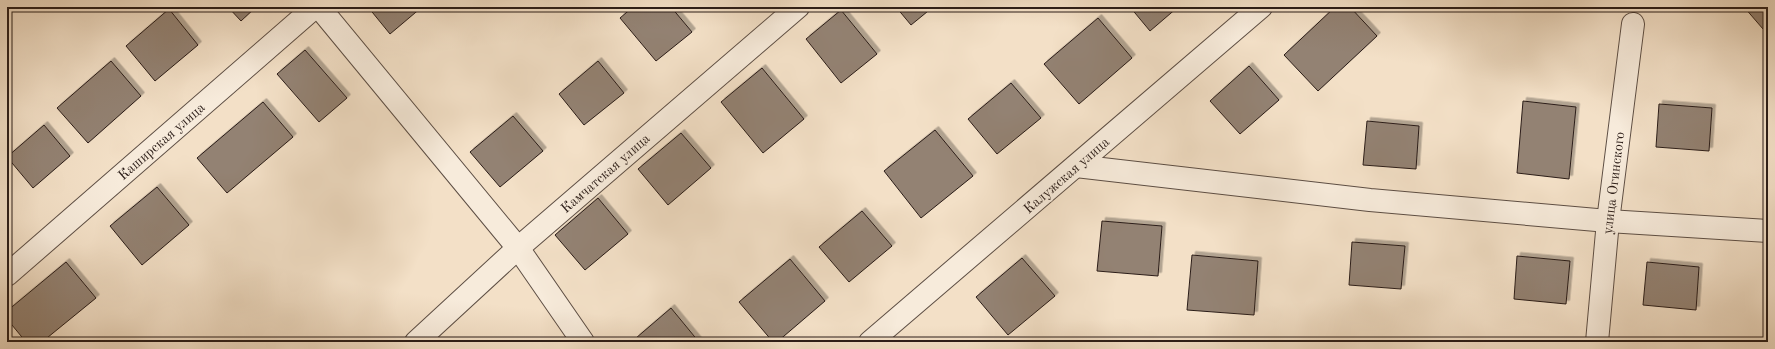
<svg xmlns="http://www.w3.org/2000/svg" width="1775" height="349" viewBox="0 0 1775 349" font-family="'Old Standard TT',serif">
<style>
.building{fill:#938273;stroke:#2b1d18;filter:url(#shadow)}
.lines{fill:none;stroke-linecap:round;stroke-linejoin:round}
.minor-casing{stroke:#5d4e44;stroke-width:24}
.minor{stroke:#f7ebdb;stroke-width:22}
.labels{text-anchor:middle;stroke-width:4;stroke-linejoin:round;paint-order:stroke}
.street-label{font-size:14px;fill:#2b1d18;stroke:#f7ebdb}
</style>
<defs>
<filter id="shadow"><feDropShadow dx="3.5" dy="-3.5" stdDeviation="0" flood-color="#0004"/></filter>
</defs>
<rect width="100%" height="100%" fill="#f3e0c7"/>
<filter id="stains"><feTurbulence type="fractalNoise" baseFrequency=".005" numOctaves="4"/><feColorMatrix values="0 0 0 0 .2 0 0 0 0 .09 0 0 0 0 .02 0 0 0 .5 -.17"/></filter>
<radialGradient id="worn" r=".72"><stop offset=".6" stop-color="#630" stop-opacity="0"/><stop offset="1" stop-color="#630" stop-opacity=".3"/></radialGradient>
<!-- building -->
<g class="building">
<polygon points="228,7 256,7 241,21"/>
<polygon points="368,7 422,7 390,34"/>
<polygon points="633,7 671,7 692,32 656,61 620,18"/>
<polygon points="896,7 933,7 911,25"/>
<polygon points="1130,7 1178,7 1150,31"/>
<polygon points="1335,7 1350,7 1377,36 1318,91 1284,55"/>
<polygon points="1744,7 1768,7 1768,25 1763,29"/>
<polygon points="169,9 198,45 155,81 126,46"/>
<polygon points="841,10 877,54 841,83 806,39"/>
<polygon points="1098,18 1132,58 1079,104 1044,64"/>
<polygon points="305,50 347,98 319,122 277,74"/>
<polygon points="111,61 141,96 88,143 57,108"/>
<polygon points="598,61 624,93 584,125 559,94"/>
<polygon points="1249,66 1279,100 1240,134 1210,101"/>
<polygon points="762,68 804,119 763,153 721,102"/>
<polygon points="1011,83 1041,118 997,154 968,119"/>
<polygon points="1523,101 1576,107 1569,179 1517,173"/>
<polygon points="263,102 293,137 227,193 197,158"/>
<polygon points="1659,104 1712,108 1709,151 1656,147"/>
<polygon points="513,116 543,151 500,187 470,152"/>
<polygon points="1367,121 1419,126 1416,169 1363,165"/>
<polygon points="44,125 70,156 33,188 7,157"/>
<polygon points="935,130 973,176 921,218 884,171"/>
<polygon points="681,133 711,168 668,205 638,169"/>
<polygon points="157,187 189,225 142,265 110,226"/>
<polygon points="598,198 628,234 585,270 555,235"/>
<polygon points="862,211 892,246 849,282 819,247"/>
<polygon points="1102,221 1162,226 1158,276 1097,271"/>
<polygon points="1352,242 1405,246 1401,289 1349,285"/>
<polygon points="1192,255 1258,261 1254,315 1187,310"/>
<polygon points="1517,256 1570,261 1566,304 1514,299"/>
<polygon points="1022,258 1055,296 1008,335 976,297"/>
<polygon points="790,259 825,301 777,342 773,342 739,302"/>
<polygon points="66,262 96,298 42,342 26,342 7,319 7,311"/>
<polygon points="1647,262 1699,267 1696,310 1643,305"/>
<polygon points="671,308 699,342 639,342 636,338"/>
</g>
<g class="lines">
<!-- minor casing -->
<g class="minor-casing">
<g id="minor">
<polyline points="319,7 518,248 583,342"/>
<polyline points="1076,166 1370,200 1608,221 1768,231"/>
<polyline points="7,275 315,7"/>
<polyline points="416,342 518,248 798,7"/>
<polyline points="870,342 1261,7"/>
<polyline points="1597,342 1608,221 1633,24"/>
</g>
</g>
<!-- minor -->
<use href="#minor" class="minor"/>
</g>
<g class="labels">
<!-- street labels -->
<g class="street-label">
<text transform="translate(161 141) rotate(-41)" y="5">Каширская улица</text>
<text transform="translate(605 173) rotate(-41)" y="5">Камчатская улица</text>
<text transform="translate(1066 175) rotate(-41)" y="5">Калужская улица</text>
<text transform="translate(1613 183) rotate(-83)" y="5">улица Огинского</text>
</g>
</g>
<!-- margin -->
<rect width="1775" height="349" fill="none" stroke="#f3e0c7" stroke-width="24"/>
<rect x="8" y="8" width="1759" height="333" fill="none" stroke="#2b1d18" stroke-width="2"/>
<rect x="12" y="12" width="1751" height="325" fill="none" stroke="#2b1d18"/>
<rect width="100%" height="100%" filter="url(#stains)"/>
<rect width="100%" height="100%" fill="url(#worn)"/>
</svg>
